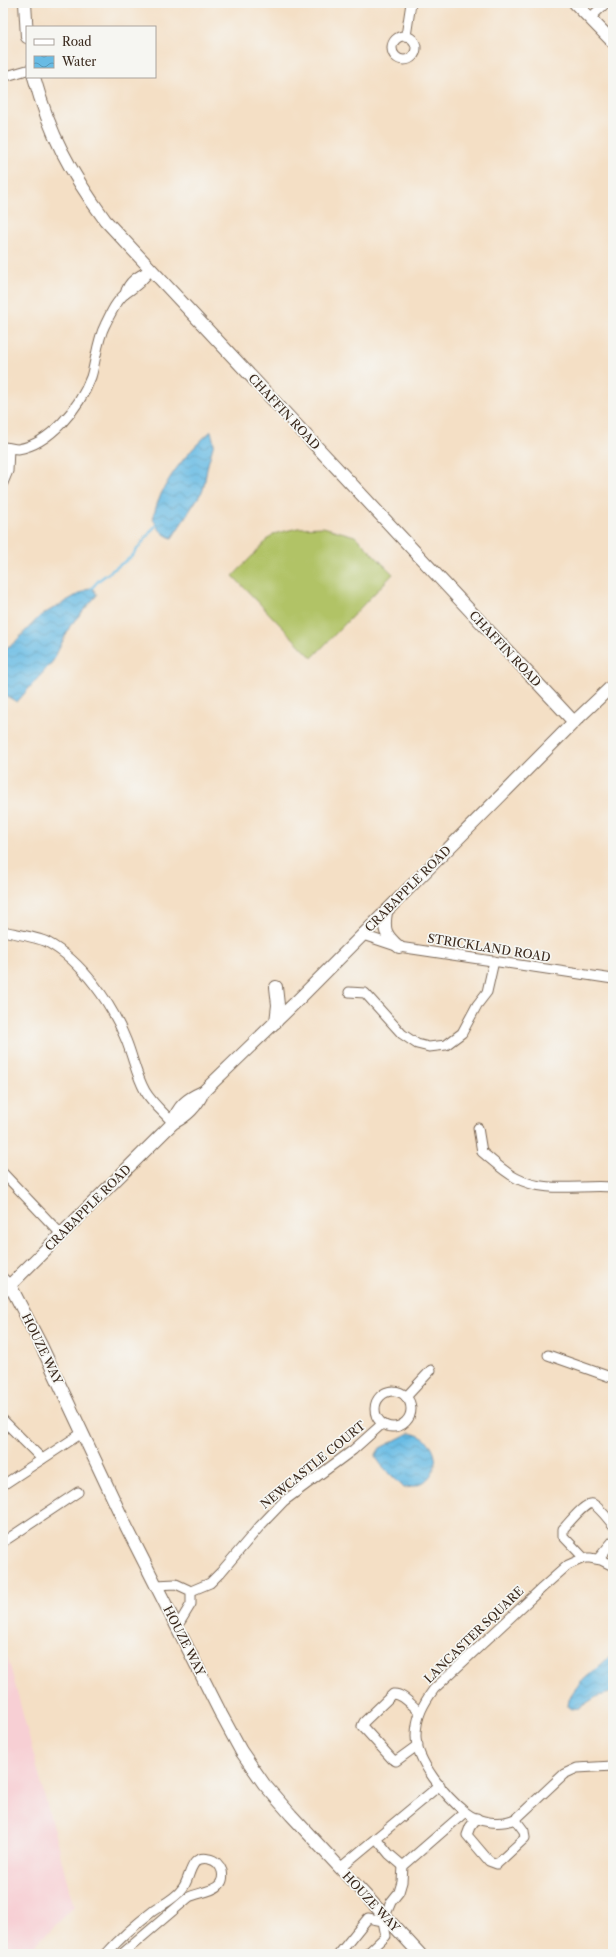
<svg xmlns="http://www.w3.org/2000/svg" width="616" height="1957" viewBox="0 0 616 1957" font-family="'Libre Caslon Text',serif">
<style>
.built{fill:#f7cfd4}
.pitch{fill:#b1c366;stroke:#767642}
.water{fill:url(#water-waves);stroke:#527281}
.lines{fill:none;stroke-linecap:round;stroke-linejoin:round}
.stream{stroke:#68bbe4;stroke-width:2.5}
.minor-casing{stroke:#7c6958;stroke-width:11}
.tertiary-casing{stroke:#7c6958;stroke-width:14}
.minor{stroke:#fff;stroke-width:9}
.tertiary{stroke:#fff;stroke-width:12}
.labels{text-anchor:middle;stroke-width:3.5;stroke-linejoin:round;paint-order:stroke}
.street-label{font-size:12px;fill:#3b2a1e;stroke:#f6f6f2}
</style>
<defs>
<pattern id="water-waves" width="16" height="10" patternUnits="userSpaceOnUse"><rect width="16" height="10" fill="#68bbe4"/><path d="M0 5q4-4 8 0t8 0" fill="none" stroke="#5798b8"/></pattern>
</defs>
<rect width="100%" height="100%" fill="#f6f6f2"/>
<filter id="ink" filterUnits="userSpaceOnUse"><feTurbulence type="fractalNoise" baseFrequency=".025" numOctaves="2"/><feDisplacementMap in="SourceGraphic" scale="8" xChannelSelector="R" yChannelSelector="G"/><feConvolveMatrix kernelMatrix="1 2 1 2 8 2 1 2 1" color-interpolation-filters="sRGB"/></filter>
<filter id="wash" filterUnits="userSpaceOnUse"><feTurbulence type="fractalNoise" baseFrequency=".012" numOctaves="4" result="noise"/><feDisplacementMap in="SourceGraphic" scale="16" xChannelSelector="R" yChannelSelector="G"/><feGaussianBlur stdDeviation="0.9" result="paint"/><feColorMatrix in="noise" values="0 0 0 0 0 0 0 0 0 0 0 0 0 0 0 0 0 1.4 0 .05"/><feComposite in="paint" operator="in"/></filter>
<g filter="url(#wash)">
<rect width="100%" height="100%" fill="#f4dfc5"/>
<!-- built -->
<polygon class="built" points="3,1652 8,1658 74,1907 26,1954 3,1954"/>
<!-- pitch -->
<polygon class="pitch" points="323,527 355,536 393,574 312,658 233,576 273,534 298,528"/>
<!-- water -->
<g class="water">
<path d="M211 431 214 443 208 464 203 490 172 538C162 535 158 528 153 519 160 483 185 455 211 431Z"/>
<polygon points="89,588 94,590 97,595 70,626 53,661 17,702 3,694 3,650 14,643 40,616"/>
<path d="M409 1433C445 1438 445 1486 404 1488L382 1466 375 1456 380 1448Z"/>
<path d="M613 1652V1692L596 1697 579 1708 571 1709 568 1707C568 1685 602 1668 613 1652Z"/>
</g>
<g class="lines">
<!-- stream -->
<polyline class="stream" points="91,589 99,580 131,557 156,525"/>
</g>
</g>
<g filter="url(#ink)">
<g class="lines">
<!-- minor casing -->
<g class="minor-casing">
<g id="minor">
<polyline points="590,18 606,3"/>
<polyline points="406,36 411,3"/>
<circle cx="404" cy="48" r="12"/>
<polyline points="3,77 27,70"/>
<path d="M125 294C128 281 139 275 150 270"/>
<path d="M3 447C8 447 13 449 18 449 50 444 80 407 91 377 96 361 97 340 105 325 110 315 116 301 125 294 136 286 143 281 151 269"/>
<polyline points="3,483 8,471 9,448"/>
<path d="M3 931C16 934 36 937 47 942 82 961 112 1004 126 1040 133 1057 136 1075 145 1091 152 1103 164 1113 173 1123"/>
<polyline points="363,935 399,947 613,979"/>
<polyline points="349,992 365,993 402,1034 417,1044 429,1047 446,1045 462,1033 477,1005 487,992 494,961"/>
<path d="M478 1128 482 1152C493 1161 503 1171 516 1178 546 1194 581 1184 613 1187"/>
<polyline points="3,1173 61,1234"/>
<polyline points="3,1278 10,1285"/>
<polyline points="548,1355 613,1378"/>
<circle cx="393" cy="1409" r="18"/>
<polyline points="406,1397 431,1370"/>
<polyline points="3,1420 42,1459"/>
<polyline points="3,1485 82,1433"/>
<polyline points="3,1542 78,1492"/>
<path d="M584 1558 563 1536V1529C568 1524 586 1501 593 1504 600 1508 608 1519 613 1525"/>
<polyline points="598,1559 613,1541"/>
<path d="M613 1566 601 1560 590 1558H584L568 1565 542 1588 434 1689C423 1704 416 1717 416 1736 416 1761 446 1797 465 1812 479 1823 501 1826 517 1818L564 1774 577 1768 613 1766"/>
<polyline points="156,1585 176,1584 191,1591 191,1604 177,1627"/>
<polyline points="191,1591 210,1583 221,1572 260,1526 284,1501 353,1450 382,1424"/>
<path d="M418 1745 396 1761 392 1759 362 1726 364 1722 393 1694C403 1693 412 1706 420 1712"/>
<polyline points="477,1818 470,1827 467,1835 489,1861 497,1864 525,1838 524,1831 515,1819"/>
<polyline points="376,1838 389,1854 403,1866"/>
<polyline points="340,1868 440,1785"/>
<polyline points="383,1921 391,1902 399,1892 402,1882 403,1866 465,1812"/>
<path d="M106 1954C120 1938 136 1924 153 1911 162 1905 176 1898 182 1889 191 1879 189 1854 209 1859 215 1860 220 1865 222 1871 227 1892 201 1891 189 1897L122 1954"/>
<polyline points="339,1954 368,1918 383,1921"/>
<polyline points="367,1954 386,1936 383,1921"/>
</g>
</g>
<!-- tertiary casing -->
<g class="tertiary-casing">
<g id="tertiary">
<polyline points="25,3 27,37"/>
<polyline points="575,3 613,42"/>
<path d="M34 77C50 135 70 172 105 220L574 722"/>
<path d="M386 912C383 930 385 935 399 947"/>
<polyline points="276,987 278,1005 276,1022"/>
<path d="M173 1123C178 1106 187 1099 203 1092L296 1002 574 722 613 685"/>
<polyline points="10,1285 41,1345 126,1526 221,1714 241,1751 264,1784 291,1815 420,1954"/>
<path d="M3 1292 173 1123C187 1116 197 1106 203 1092"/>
</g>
</g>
<!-- minor -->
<use href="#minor" class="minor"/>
<!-- tertiary -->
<use href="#tertiary" class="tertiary"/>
</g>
</g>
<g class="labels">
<!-- street labels -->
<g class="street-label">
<text transform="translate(284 412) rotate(47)" y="4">CHAFFIN ROAD</text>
<text transform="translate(505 649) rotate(47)" y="4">CHAFFIN ROAD</text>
<text transform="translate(408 889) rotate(-45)" y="4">CRABAPPLE ROAD</text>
<text transform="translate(489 948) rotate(9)" y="4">STRICKLAND ROAD</text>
<text transform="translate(88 1208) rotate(-45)" y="4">CRABAPPLE ROAD</text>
<text transform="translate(42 1349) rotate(64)" y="4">HOUZE WAY</text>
<text transform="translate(313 1465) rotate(-39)" y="4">NEWCASTLE COURT</text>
<text transform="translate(474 1635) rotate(-44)" y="4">LANCASTER SQUARE</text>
<text transform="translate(184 1641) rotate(63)" y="4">HOUZE WAY</text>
<text transform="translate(371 1902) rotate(47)" y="4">HOUZE WAY</text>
</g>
</g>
<!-- margin -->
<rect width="616" height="1957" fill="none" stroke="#f6f6f2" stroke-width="16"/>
<!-- legend -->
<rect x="26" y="26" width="130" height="52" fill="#f6f6f2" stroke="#aba49d"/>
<rect x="34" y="39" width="20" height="6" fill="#ffffff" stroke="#aba49d"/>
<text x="62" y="46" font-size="12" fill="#3b2a1e">Road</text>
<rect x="34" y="56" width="20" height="12" fill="url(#water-waves)" stroke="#aba49d"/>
<text x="62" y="66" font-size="12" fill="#3b2a1e">Water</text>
</svg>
